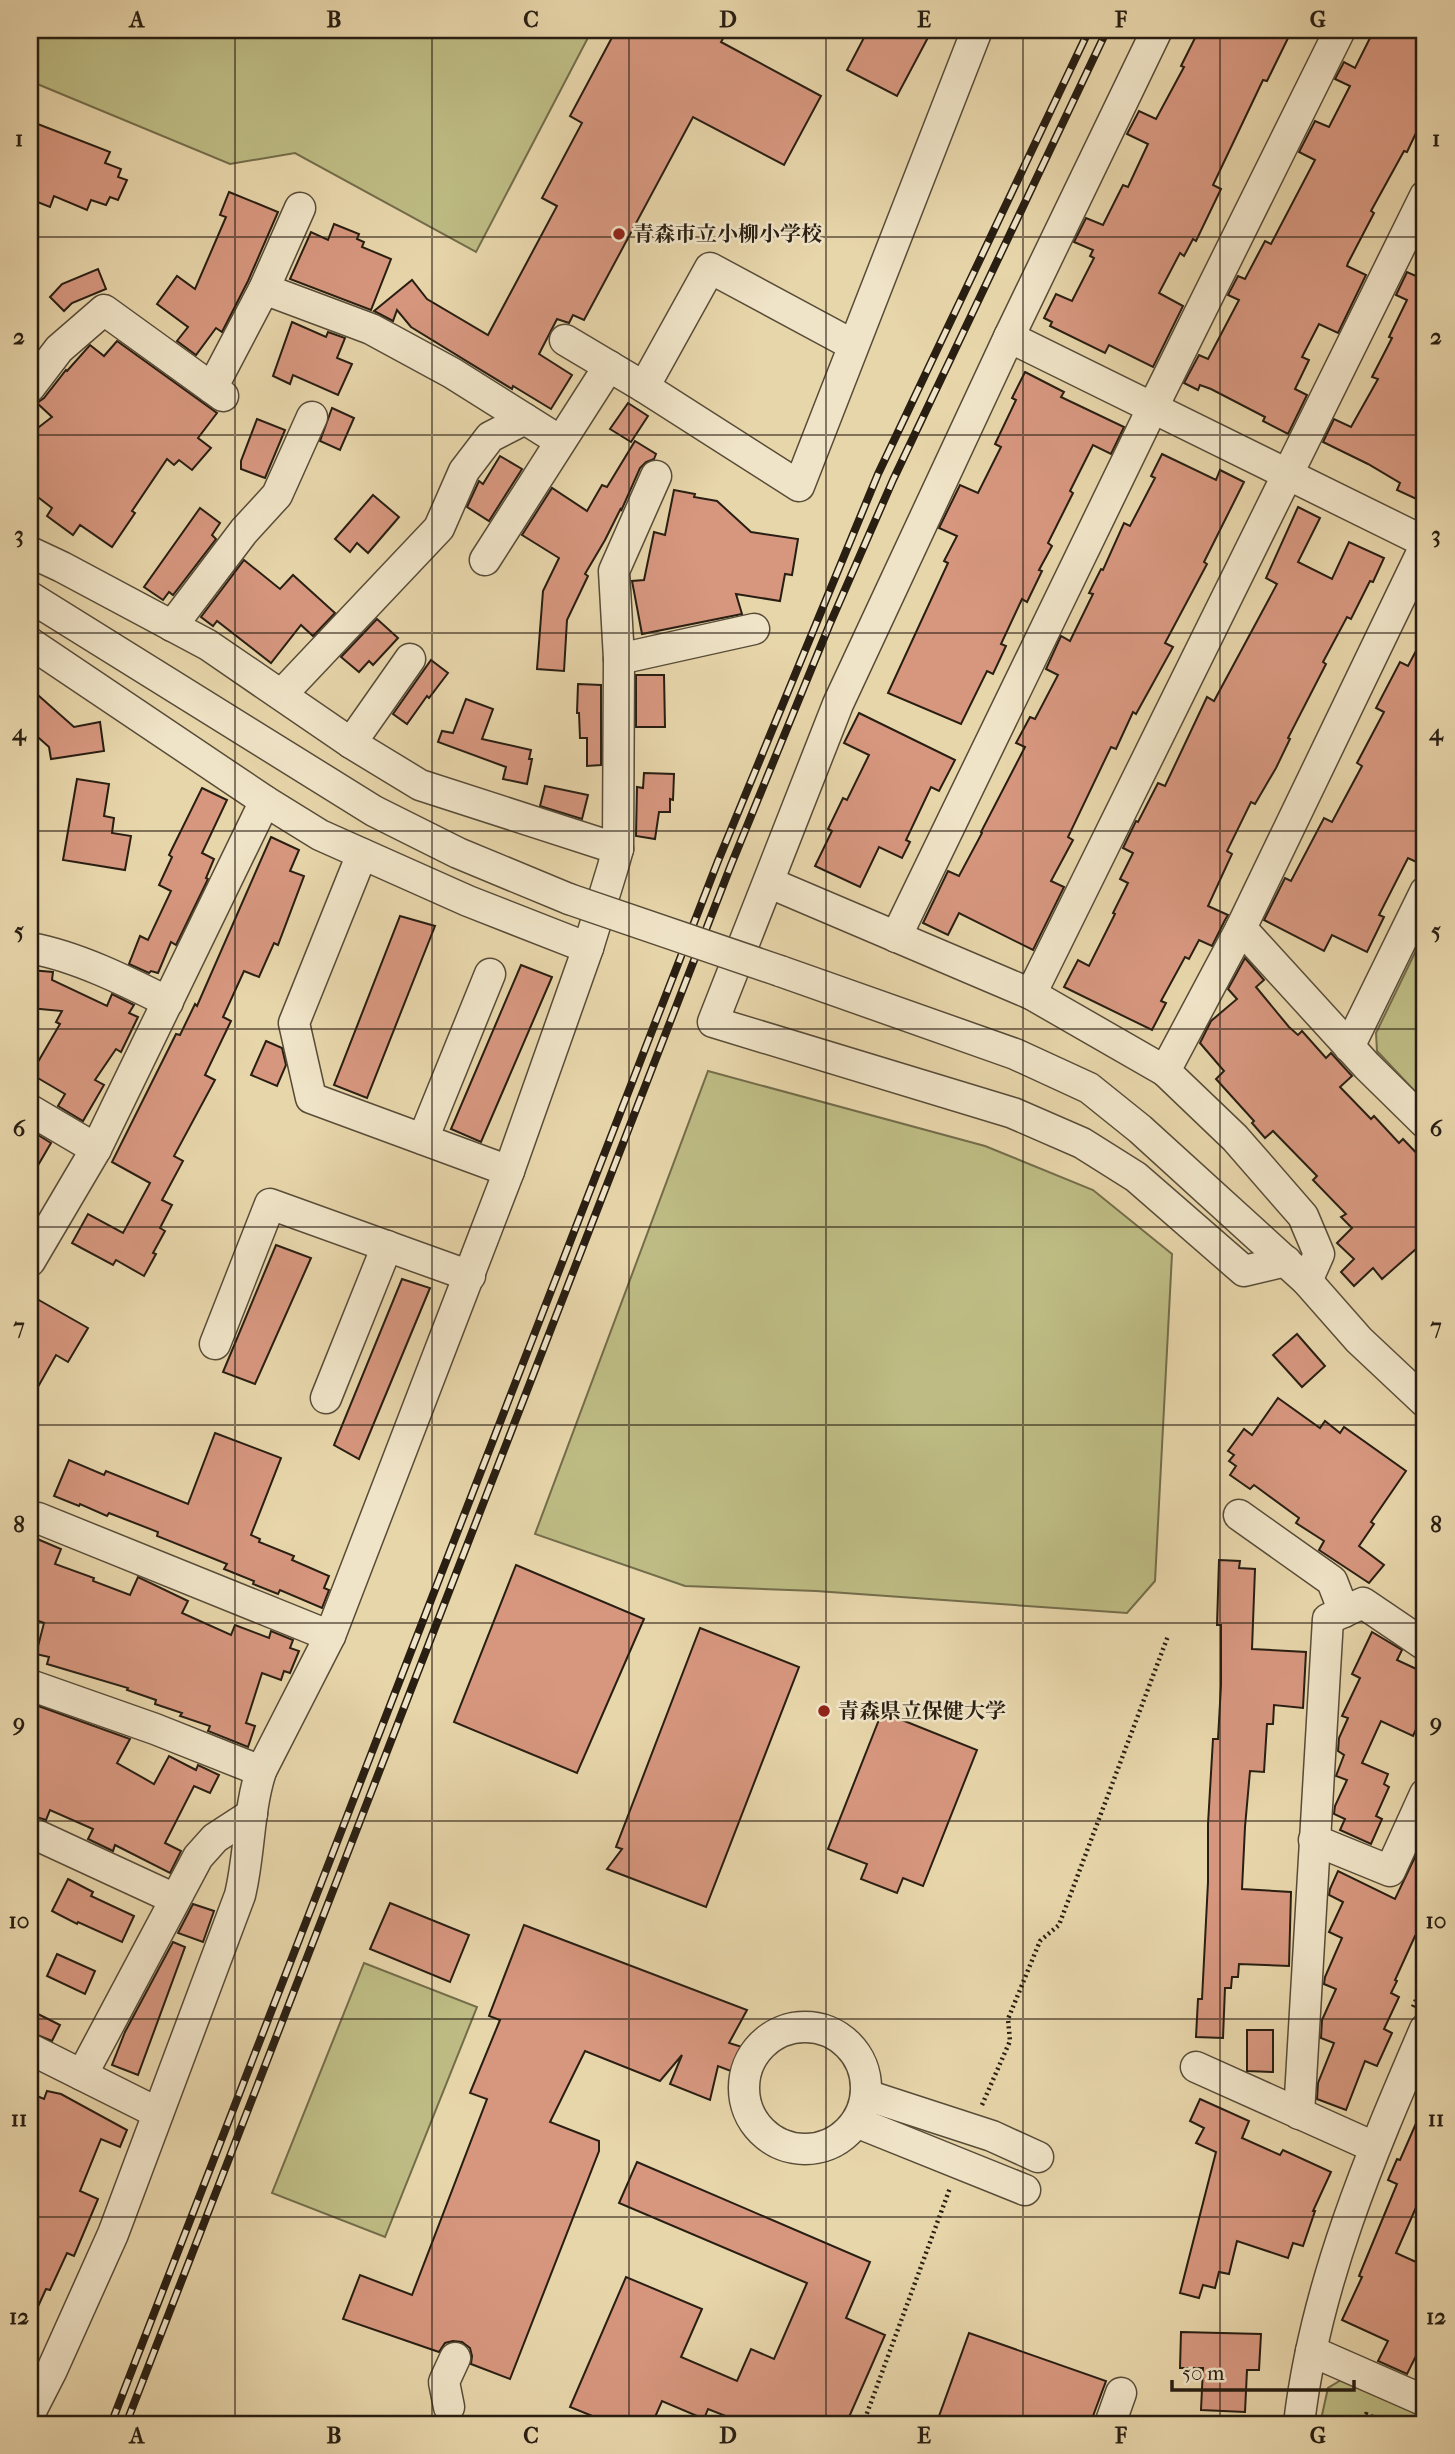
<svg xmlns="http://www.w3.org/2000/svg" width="1455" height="2454" viewBox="0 0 1455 2454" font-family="'IM FELL French Canon','Noto Serif JP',serif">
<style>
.green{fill:#bebc84;stroke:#736d4b;stroke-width:2}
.building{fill:#d7977f;stroke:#281e12;stroke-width:2}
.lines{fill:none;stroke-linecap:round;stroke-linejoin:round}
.minor-casing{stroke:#584c38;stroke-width:33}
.path{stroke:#281e12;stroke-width:4.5;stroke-dasharray:2 3.5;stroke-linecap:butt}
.minor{stroke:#f0e4c8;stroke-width:30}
.rail-casing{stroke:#281e12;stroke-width:8}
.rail{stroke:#f0e4c8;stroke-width:5;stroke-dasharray:16;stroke-linecap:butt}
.minor-bridge-casing{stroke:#584c38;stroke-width:33;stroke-linecap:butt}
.minor-bridge{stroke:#f0e4c8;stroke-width:30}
.grid{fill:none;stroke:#281e12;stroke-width:2;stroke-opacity:0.55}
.poi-dot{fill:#8f2418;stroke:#f0e4c8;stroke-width:2.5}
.labels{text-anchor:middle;stroke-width:5;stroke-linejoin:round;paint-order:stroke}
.poi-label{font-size:21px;font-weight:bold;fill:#281e12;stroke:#f0e4c8;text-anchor:start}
.neatline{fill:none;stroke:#281e12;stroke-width:2.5}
.grid-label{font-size:23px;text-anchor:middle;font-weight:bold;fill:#281e12}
</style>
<rect width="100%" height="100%" fill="#e8d6ab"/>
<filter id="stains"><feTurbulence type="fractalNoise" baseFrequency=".00286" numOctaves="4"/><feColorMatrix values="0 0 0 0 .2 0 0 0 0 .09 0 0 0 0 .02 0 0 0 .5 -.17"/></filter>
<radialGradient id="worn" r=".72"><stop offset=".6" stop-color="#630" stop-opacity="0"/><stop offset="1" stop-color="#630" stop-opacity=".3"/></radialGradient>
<!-- green -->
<g class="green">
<polygon points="30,30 592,30 476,252 295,153 230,164 30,81"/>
<polygon points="1425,932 1425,1102 1377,1051 1376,1033"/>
<polygon points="708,1071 985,1146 1093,1190 1172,1254 1155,1581 1127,1613 816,1591 685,1586 535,1534"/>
<polygon points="364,1963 477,2007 385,2237 272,2193"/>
<polygon points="1341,2380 1425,2416 1425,2424 1320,2424 1328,2388"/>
</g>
<!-- building -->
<g class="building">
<polygon points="616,30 728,30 721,42 821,96 784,165 693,117 584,320 573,315 569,323 557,319 539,354 572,375 551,409 513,386 512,389 411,327 397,310 393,321 374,311 412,280 427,299 488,335 557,206 542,198 582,123 570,116"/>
<polygon points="868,30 932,30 897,96 847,70"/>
<polygon points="1199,30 1292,30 1267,81 1263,80 1213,185 1221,189 1196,241 1193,239 1184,256 1180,253 1159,293 1183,306 1153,367 1109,345 1105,353 1050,326 1052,322 1044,318 1056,294 1072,301 1094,258 1090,256 1093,250 1074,242 1086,218 1103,225 1123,185 1128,187 1148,144 1127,134 1139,111 1156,119 1184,67 1181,66"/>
<polygon points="1374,30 1403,30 1425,41 1425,114 1407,152 1404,151 1371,211 1374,213 1348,263 1347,266 1366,275 1338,333 1319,324 1302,357 1309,360 1295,389 1307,395 1288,434 1263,421 1265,417 1211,389 1200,385 1198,390 1184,383 1199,355 1208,359 1239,300 1228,295 1238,276 1245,279 1265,241 1271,244 1315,160 1299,152 1315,121 1329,127 1350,86 1335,79 1344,62 1355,68"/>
<polygon points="30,121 110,152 105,163 121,169 118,177 127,180 118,200 110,197 106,205 91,200 87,210 54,196 50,207 30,199"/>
<polygon points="229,192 278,212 248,281 222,332 216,328 196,355 177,341 188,327 157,304 177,276 195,289 226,217 220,215"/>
<polygon points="334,224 359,234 357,239 364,242 362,247 391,259 371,310 290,279 311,232 328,240"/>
<polygon points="1425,261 1425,503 1397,490 1400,483 1368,464 1323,442 1334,419 1351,427 1378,379 1372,377 1392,338 1389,337 1407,300 1396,295 1407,272 1418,277"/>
<polygon points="98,269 106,289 72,303 64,311 50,297 62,284"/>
<polygon points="292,322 326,337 328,332 345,338 337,358 352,364 338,395 293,375 290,384 273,376"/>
<polygon points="117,341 217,413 198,438 211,448 192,470 179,460 174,465 167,459 132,511 135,513 112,547 80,525 73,535 47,516 52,508 30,491 30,434 52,417 37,403 44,398 66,370 67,371 90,345 104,356"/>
<polygon points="1025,372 1064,392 1061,397 1124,427 1111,454 1093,445 1070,491 1073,493 1048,543 1052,546 1039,570 1042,571 1027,602 1022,599 1001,644 1006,646 993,674 987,671 961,724 888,693 948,563 944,561 957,536 939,528 960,485 978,493 1001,447 995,444 1016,400 1012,398"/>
<polygon points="628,403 648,416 631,442 610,429"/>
<polygon points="332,408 354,418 340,450 320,441"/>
<polygon points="257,419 285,430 265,478 241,469 241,461"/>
<polygon points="635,441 656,454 654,459 646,462 640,468 621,511 621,508 605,540 585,574 588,576 567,620 564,671 537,669 543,591 559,558 522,535 552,488 587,511 602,485 607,487"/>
<polygon points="1162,454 1216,480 1220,470 1244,482 1204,562 1207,564 1165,643 1173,647 1136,714 1133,712 1116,749 1111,747 1068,837 1073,840 1051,881 1064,887 1033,950 959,913 948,935 923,923 948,871 959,876 982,833 981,832 1025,747 1016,743 1030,717 1035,719 1058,675 1046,669 1061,636 1070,641 1093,594 1089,593 1101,569 1103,570 1124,523 1130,526 1155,478 1151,476"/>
<polygon points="500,456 522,469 489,521 467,507 479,481 483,484"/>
<polygon points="674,490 695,494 694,497 717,501 751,532 798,539 792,575 785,574 780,601 736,594 742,614 642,634 632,581 644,580 654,532 665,535"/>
<polygon points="373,495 399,517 368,553 357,543 350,552 335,539"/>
<polygon points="1298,507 1320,518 1298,562 1332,579 1349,542 1384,558 1373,582 1370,581 1351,619 1347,617 1323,662 1326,664 1288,738 1290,739 1276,768 1255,804 1251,802 1227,851 1232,854 1208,906 1228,915 1225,920 1212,946 1199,940 1189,959 1185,957 1161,1001 1166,1003 1152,1030 1064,987 1078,960 1089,966 1115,914 1113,913 1128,883 1120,879 1133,853 1123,848 1136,821 1138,822 1158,783 1165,786 1207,697 1214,701 1277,584 1266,578"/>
<polygon points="200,508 220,523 212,535 216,539 173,595 169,592 163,600 144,587"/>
<polygon points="244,560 280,589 293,575 335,613 313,636 301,625 271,663 217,621 213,626 201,617"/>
<polygon points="377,619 398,638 373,665 369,661 359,672 341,657"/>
<polygon points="1425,634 1425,866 1408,858 1379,915 1384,917 1367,952 1332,935 1324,951 1264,920 1285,878 1291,881 1324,818 1332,822 1362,766 1357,763 1384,712 1376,708 1400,662 1408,666"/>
<polygon points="431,660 448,673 429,698 427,696 407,724 393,714"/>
<polygon points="636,675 664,675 665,727 636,727"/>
<polygon points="578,684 601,685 601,765 587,766 587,738 580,738 579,713 577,713"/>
<polygon points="30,688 74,727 100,722 104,751 51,759 49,747 30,730"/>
<polygon points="466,699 493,709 482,739 531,750 529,759 532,759 527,784 503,779 506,767 438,742 442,731 453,733"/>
<polygon points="859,713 955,760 939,791 931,787 906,840 910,842 902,858 879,847 860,887 815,866 832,831 828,829 843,798 847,800 869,755 844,743"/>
<polygon points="644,773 674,774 673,800 670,799 670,812 659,812 655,839 636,836 637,787 643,788"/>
<polygon points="77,779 109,784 104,816 114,818 112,833 131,836 125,870 63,860"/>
<polygon points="545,786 588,795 582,819 540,806"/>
<polygon points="202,788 227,800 202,853 214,859 206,878 208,879 176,945 171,942 158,973 151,971 149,973 129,964 140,936 148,940 171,891 159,885 172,857 169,855"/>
<polygon points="271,837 299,850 290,871 304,876 278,945 274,943 259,977 244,971 223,1017 231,1021 205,1075 215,1080 174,1156 183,1161 162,1200 172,1205 160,1228 165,1231 153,1253 156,1254 144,1276 116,1260 113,1265 72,1243 88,1214 123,1233 150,1183 112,1162 176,1034 180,1035 195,1004 197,1006"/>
<polygon points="400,916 435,926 367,1098 334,1085"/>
<polygon points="1245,958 1264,980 1256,987 1289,1027 1298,1035 1302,1031 1326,1058 1331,1053 1352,1076 1340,1087 1371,1119 1374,1116 1399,1143 1403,1139 1425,1162 1425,1241 1382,1279 1373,1268 1354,1286 1341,1272 1354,1259 1337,1243 1352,1228 1341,1217 1346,1214 1313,1180 1317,1176 1273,1131 1265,1138 1252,1123 1254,1121 1216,1079 1224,1071 1200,1043 1211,1021 1237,999 1228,989"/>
<polygon points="521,965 552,977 481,1142 451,1129"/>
<polygon points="30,970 53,972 52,980 107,1006 112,994 134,1005 129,1013 138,1017 121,1052 116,1049 95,1080 104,1085 83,1121 58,1106 65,1094 31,1074 60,1024 56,1022 62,1011 30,1008"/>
<polygon points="266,1041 282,1048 286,1065 277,1086 251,1075"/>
<polygon points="30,1130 51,1143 30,1179"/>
<polygon points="276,1245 311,1258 255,1384 223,1372"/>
<polygon points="402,1279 430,1288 359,1459 334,1445"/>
<polygon points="30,1295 88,1328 68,1362 56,1355 30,1401"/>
<polygon points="1297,1334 1325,1366 1302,1387 1273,1355"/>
<polygon points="1278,1398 1320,1428 1325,1421 1340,1433 1344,1427 1406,1471 1371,1522 1374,1524 1359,1546 1384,1565 1369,1583 1319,1550 1324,1541 1296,1523 1299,1518 1254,1485 1250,1489 1230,1475 1236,1466 1229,1461 1234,1455 1228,1451 1244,1429 1252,1435"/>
<polygon points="215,1433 281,1458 251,1535 260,1539 259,1542 294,1556 292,1560 329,1576 324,1588 329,1590 322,1608 280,1590 278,1594 253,1584 254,1581 224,1569 227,1564 157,1536 158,1532 109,1513 107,1516 80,1504 79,1506 54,1496 69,1460 104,1475 106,1471 188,1504"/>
<polygon points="35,1538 61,1549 55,1564 94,1578 93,1581 130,1595 138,1577 188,1601 182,1613 231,1635 235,1625 269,1638 271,1631 293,1640 290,1648 299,1651 290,1673 284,1671 281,1680 262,1673 246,1723 255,1726 248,1747 208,1731 210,1726 180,1716 182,1713 155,1704 156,1700 127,1690 128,1688 47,1664 49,1657 36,1654 44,1623 30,1618 30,1552"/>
<polygon points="1219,1560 1240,1561 1239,1568 1255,1569 1252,1649 1306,1652 1303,1708 1274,1705 1273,1724 1267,1724 1264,1772 1250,1771 1245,1827 1242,1889 1291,1892 1289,1966 1239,1964 1238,1977 1232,1977 1231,1988 1225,1988 1223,2038 1196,2037 1198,1999 1202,1999 1208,1882 1208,1824 1213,1739 1218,1739 1221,1685 1221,1625 1217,1625"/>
<polygon points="516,1565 644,1619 577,1773 454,1722"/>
<polygon points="700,1628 799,1667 706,1907 607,1869 622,1849 616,1847"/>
<polygon points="1372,1632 1402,1650 1397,1660 1425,1673 1425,1710 1413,1736 1381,1721 1362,1763 1388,1774 1384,1784 1389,1787 1376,1816 1382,1819 1371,1844 1340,1830 1345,1819 1334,1814 1335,1806 1347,1780 1336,1776 1344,1755 1338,1751 1339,1738 1348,1718 1342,1716 1360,1678 1352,1674"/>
<polygon points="30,1703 130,1739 117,1763 154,1784 169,1756 196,1770 198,1765 219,1775 210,1793 194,1786 165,1843 181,1851 170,1873 115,1845 113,1851 88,1839 93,1829 50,1810 46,1820 30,1815"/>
<polygon points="882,1712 977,1750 923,1886 903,1878 897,1893 861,1879 867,1864 828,1849"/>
<polygon points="1425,1836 1425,1921 1418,1937 1415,1936 1395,1980 1397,1981 1391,1993 1399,1997 1384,2029 1392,2033 1377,2066 1365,2061 1346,2110 1317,2099 1318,2083 1334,2043 1321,2038 1322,2020 1336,1989 1324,1984 1325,1977 1342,1938 1329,1932 1343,1902 1329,1895 1330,1889 1338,1871 1395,1899"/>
<polygon points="68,1879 93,1892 91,1896 134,1916 122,1942 78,1922 77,1924 52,1911"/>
<polygon points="390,1903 469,1935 450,1982 370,1949"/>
<polygon points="193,1904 214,1911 203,1942 178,1933"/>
<polygon points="524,1925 747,2010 729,2043 745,2048 736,2073 718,2066 710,2100 670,2084 682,2055 660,2081 585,2051 550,2122 599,2141 599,2151 510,2379 471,2364 472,2356 470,2348 462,2342 453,2341 445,2343 439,2352 343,2319 360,2275 412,2295 487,2099 470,2093 500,2020 489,2016"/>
<polygon points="173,1942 185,1947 138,2075 112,2065 125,2032"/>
<polygon points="57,1954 95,1971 85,1994 47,1976"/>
<polygon points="30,2010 60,2025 52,2041 30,2032"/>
<polygon points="1247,2030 1273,2030 1273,2072 1247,2071"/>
<polygon points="47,2091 61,2094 127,2130 120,2147 101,2139 80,2191 98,2199 74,2256 67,2253 50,2290 46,2289 30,2324 30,2093 44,2099"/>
<polygon points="1200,2099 1249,2121 1242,2138 1280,2155 1283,2150 1331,2172 1313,2211 1315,2211 1303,2246 1293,2243 1288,2258 1237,2241 1229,2274 1219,2272 1215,2288 1203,2285 1199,2298 1180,2293 1216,2152 1196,2143 1204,2128 1190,2121"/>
<polygon points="1425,2103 1425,2187 1396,2253 1425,2266 1425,2357 1417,2354 1407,2374 1378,2361 1388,2341 1342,2320 1362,2277 1359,2276 1397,2184 1388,2180 1397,2159 1400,2160"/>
<polygon points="637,2162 870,2262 846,2318 885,2335 846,2424 746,2424 708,2409 704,2419 662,2401 652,2424 612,2424 570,2407 626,2277 702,2309 681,2357 737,2381 751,2349 774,2359 807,2283 619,2203"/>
<polygon points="1181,2332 1261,2334 1259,2370 1247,2370 1245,2412 1201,2410 1203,2368 1180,2368"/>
<polygon points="969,2333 1106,2381 1090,2424 953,2424 938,2419"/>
</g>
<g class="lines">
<!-- minor casing -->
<g class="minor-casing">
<g id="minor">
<polyline points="1157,30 1009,337 838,704 713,1022 1013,1113 1082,1143 1136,1177 1244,1271 1286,1261"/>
<polyline points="264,289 371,329 452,373 560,441"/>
<polyline points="1009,337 1425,542"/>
<polyline points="565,340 644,387 799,486 977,30"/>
<polyline points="30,387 59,349 104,310 223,396"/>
<polyline points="644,387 710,268 853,345"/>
<polyline points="212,388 264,289 300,208"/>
<polyline points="30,552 62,567 208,645 351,743 420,785 618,849"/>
<polyline points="485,560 609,366"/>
<polyline points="30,597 374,811 458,853 569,899"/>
<polyline points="172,626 244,531 277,495 312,417"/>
<polyline points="30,643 265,801 320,835 468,901 588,948"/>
<polyline points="619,659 754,629"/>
<polyline points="282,694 439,528 464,471 490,437 525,419"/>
<polyline points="351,743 410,659"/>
<polyline points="362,854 294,1023 311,1098 509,1171"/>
<polyline points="770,883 1031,994 1165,1071"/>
<polyline points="1241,928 1367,1066 1425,1123"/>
<polyline points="896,937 1153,407 1340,30"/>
<path d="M30 948C76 956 126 981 168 1002"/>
<polyline points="780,971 1015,1054 1089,1088 1140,1129 1307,1281 1359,1340 1425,1402"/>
<polyline points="1031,994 1425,196"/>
<polyline points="1349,1047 1425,892"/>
<polyline points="30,1110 96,1149"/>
<polyline points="423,1139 490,974"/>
<polyline points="30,1261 96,1149 265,801"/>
<polyline points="1307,1281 1319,1254 1303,1216 1235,1138 1165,1071 1241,928 1425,546"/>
<polyline points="215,1344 270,1204 470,1276"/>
<polyline points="326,1398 387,1246"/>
<polyline points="1239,1515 1332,1581 1344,1612"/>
<polyline points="30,1520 38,1518 330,1636"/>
<polyline points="30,1685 155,1729 261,1771"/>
<polyline points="30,1832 175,1899"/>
<polyline points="1314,1840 1390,1871 1425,1794"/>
<circle cx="805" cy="2088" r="61"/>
<polyline points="30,2049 158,2113"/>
<polyline points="1196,2067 1374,2147"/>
<polyline points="82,2075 198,1857 215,1838 252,1814"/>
<polyline points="866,2095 992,2136 1038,2157"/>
<polyline points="1299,2114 1328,1619 1363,1603 1425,1645"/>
<polyline points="856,2122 1025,2190"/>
<polyline points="1311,2351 1425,2401"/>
<polyline points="449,2407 444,2382 455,2358"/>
<path d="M30 2413 51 2372 113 2234 240 1895C250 1854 248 1811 261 1771L330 1636 509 1171 588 948 612 870 618 849 619 659 614 571 656 476"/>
<polyline points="1110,2424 1121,2393"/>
<path d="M1299 2424C1315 2285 1370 2157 1425 2029"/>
</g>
</g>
<!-- path -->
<g class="path">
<polyline points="1413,2007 1425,1979"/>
<polyline points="982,2105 1010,2041 1008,2019 1040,1941 1059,1925 1168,1636"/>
<polyline points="863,2424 950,2188"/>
<polyline points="1361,2424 1366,2414 1390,2424"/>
</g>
<!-- minor -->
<use href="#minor" class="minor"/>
<!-- rail casing -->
<g class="rail-casing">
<g id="rail">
<polyline points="111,2424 718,861 878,474 1089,30"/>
<polyline points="126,2424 731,865 829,626 893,480 1107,30"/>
</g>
</g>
<!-- rail -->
<use href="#rail" class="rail"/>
<!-- minor-bridge casing -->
<g class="minor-bridge-casing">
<polyline id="minor-bridge" points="569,899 780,971"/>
</g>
<!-- minor-bridge -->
<use href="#minor-bridge" class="minor-bridge"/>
</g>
<!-- grid -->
<path class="grid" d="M235 30V2424M432 30V2424M629 30V2424M826 30V2424M1023 30V2424M1220 30V2424M30 237H1425M30 435H1425M30 633H1425M30 831H1425M30 1029H1425M30 1227H1425M30 1425H1425M30 1623H1425M30 1821H1425M30 2019H1425M30 2217H1425"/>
<!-- markers -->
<g class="poi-dot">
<circle cx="619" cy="234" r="7"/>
<circle cx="824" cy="1711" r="7"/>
</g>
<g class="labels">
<!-- poi labels -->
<g class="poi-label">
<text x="633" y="241">青森市立小柳小学校</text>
<text x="838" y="1718">青森県立保健大学</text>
</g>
</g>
<!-- margin -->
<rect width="1455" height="2454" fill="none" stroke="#e8d6ab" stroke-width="77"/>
<!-- scale -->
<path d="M1172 2380v10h182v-10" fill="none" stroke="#281e12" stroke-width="3.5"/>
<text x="1182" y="2380" font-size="21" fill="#281e12" stroke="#f0e4c8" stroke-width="5" paint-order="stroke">50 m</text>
<rect x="38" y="38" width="1378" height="2378" class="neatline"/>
<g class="grid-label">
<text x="137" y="27">A</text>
<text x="334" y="27">B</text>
<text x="531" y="27">C</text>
<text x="728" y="27">D</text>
<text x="924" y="27">E</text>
<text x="1121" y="27">F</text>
<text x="1318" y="27">G</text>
<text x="19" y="146">1</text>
<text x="1436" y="146">1</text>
<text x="19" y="344">2</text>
<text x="1436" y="344">2</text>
<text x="19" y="542">3</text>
<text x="1436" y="542">3</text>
<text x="19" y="740">4</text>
<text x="1436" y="740">4</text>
<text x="19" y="938">5</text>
<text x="1436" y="938">5</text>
<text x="19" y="1136">6</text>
<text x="1436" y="1136">6</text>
<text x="19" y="1334">7</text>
<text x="1436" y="1334">7</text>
<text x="19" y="1532">8</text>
<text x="1436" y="1532">8</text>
<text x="19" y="1730">9</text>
<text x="1436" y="1730">9</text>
<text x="19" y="1928">10</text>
<text x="1436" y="1928">10</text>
<text x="19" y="2126">11</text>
<text x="1436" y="2126">11</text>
<text x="19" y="2324">12</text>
<text x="1436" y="2324">12</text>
<text x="137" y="2443">A</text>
<text x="334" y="2443">B</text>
<text x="531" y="2443">C</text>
<text x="728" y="2443">D</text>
<text x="924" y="2443">E</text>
<text x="1121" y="2443">F</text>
<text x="1318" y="2443">G</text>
</g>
<rect width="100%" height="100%" filter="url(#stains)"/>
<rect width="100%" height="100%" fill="url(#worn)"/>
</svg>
